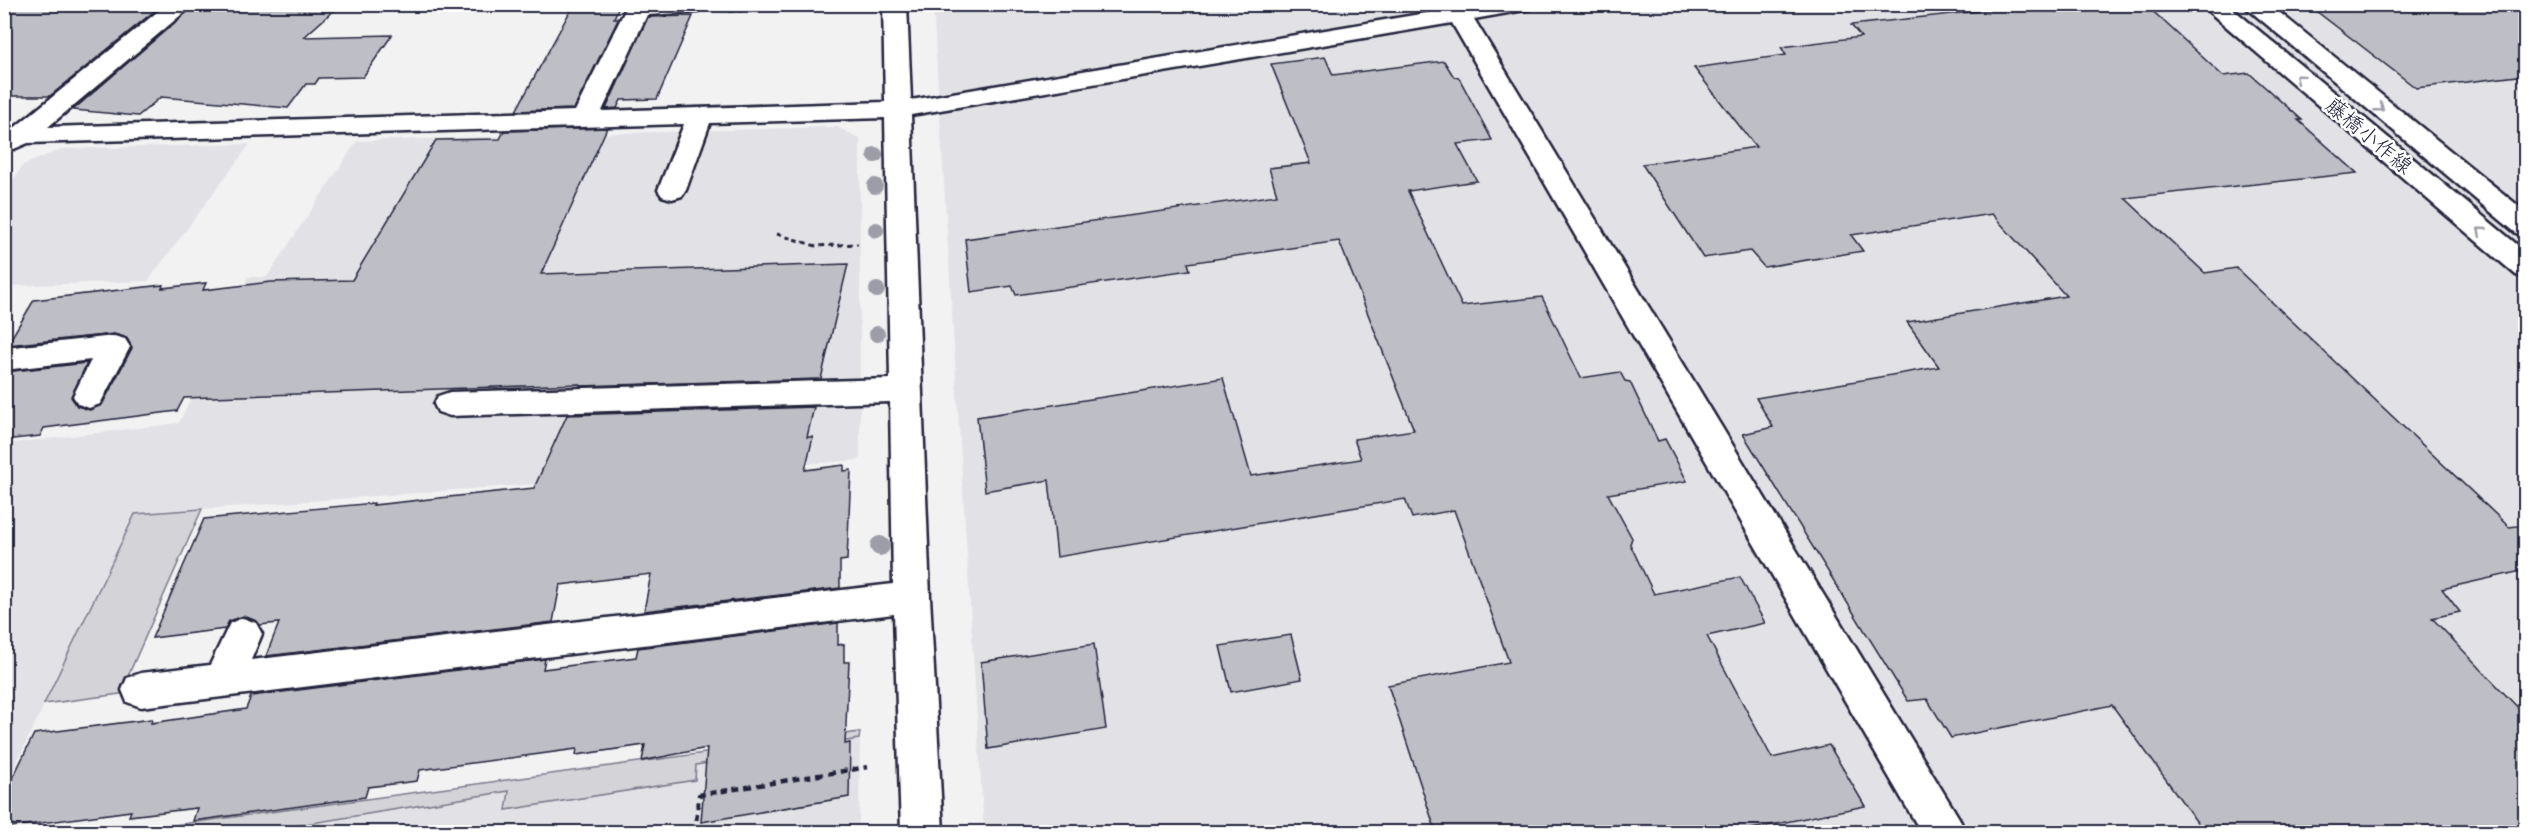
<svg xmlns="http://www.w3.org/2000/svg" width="2530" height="837" viewBox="0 0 2530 837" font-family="'Patrick Hand','Klee One',sans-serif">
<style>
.built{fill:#e2e2e6}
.green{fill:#d3d3d8;stroke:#7a7a8a;stroke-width:1.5}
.building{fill:#bebec6;stroke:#22223b;stroke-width:1.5}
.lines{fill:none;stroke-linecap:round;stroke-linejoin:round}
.minor-casing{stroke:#22223b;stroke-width:5}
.major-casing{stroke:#22223b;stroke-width:5}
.path-far1{stroke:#22223b;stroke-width:3;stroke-dasharray:5 4;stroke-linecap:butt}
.path{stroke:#22223b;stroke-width:4.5;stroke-dasharray:7 5;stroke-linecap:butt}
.minor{fill:#fff;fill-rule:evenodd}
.major{fill:#fff;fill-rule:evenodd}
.tree{fill:#9d9da8}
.oneway{stroke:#9c9ca7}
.labels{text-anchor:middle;stroke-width:5;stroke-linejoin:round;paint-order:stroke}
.street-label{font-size:21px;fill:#22223b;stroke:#fff}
</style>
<rect width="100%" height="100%" fill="#f2f2f3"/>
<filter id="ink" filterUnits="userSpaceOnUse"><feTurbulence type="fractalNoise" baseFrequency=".0167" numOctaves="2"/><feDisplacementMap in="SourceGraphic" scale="12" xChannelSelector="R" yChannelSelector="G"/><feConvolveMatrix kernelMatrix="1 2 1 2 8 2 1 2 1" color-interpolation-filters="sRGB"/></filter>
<g filter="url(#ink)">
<!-- built -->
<g class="built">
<polygon points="933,5 2525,5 2525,832 984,832"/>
<polygon points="827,127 837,127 860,139 860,460 135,514 5,787 5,444 179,423 248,277 267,277 357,141"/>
<polygon points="250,144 148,281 5,286 5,192 23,165 62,149"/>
<polygon points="860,732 859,832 123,832 495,782"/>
</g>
<!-- green -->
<g class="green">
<polygon points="202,509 120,694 44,704 135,514"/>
<polygon points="860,732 859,739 696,765 695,780 506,810 509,791 257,832 123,832"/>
</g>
<!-- building -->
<g class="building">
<polygon points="4,4 163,4 50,96 4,96"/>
<polygon points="196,4 341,4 304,37 392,35 363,77 319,78 315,84 306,84 288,108 161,97 138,116 73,110"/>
<polygon points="574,4 620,4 614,18 619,18 574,109 516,111"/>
<polygon points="2044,4 2145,4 2223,76 2249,73 2302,120 2298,120 2357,173 2125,198 2205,273 2236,268 2509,527 2526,525 2526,570 2442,589 2460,612 2432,618 2526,716 2526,832 2204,832 2112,705 1951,738 1927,699 1908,701 1743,434 1773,427 1756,398 1939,367 1907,322 2066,296 1992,214 1851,235 1863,251 1764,267 1750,251 1703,258 1642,164 1756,147 1694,68 1786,55 1781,47 1861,37 1851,25"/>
<polygon points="2307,4 2507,4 2526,17 2526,75 2416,88"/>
<polygon points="693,16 657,99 621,100 617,108 606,109 648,17"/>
<polygon points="1325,57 1333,75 1444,61 1454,77 1459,78 1492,140 1457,144 1477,181 1408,191 1462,306 1542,297 1581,378 1620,372 1625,381 1630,382 1658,441 1665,439 1687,481 1608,494 1632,538 1630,544 1654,594 1740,577 1765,623 1707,636 1772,758 1829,745 1865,806 1737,832 1436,832 1388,685 1509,662 1454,510 1412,518 1405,499 1057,557 1049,480 985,491 977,417 1223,378 1251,476 1361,459 1354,439 1414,430 1339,241 1188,263 1190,270 1016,295 1012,286 971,292 965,239 1277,195 1269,168 1311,163 1271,64"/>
<polygon points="607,128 541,274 848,264 821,379 580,386 580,384 184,398 177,411 44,428 40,436 4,440 4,372 87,363 71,397 77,406 90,410 102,405 132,348 127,338 114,334 7,345 34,300 163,285 162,288 206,283 203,290 271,282 352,280 436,140 500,139 504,131"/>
<polygon points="814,407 807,437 813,437 805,470 844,465 844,471 851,470 847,560 840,561 840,588 644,611 651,574 560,585 553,622 266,656 279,623 260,625 257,621 244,616 229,621 225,629 152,638 204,519 374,503 373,505 534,488 567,415"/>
<polygon points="838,623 838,645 844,644 844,662 849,662 845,744 850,743 849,797 701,822 707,748 642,761 645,745 576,755 577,749 420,770 417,781 368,787 365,797 193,821 197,808 129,816 131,811 4,828 4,796 34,734 152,719 151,723 246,709 251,696 545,659 543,669 636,657 638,648"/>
<polygon points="1291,635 1302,679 1231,692 1220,646"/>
<polygon points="1094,644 1106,729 988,749 981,662"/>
</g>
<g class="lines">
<!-- minor casing -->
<g class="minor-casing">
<g id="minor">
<polygon points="167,4 194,4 48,127 575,111 628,4 699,4 701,7 697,12 647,15 602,111 885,102 883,4 907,4 911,100 1444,10 1441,4 1534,4 1530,9 1474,19 1959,818 1965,832 1921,832 1452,23 911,115 930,597 943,832 901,832 894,614 141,707 127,702 122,690 127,678 141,673 210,665 230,623 243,618 256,623 262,634 251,660 893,584 890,402 450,416 438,412 434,404 438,396 450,392 890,379 885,118 710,123 686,190 682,196 672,199 662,196 658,190 684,124 28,143 14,149 4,147 4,128 14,128"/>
<polygon points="114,336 125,339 130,347 100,404 89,408 78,404 73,396 91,360 4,370 4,348"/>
</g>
</g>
<!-- major casing -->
<g class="major-casing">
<g id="major">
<polygon points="2200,4 2227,4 2526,252 2526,278 2516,275"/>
<polygon points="2242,4 2269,4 2526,212 2526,236 2516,233"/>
</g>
</g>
<!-- path-far1 -->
<g class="path-far1">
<polyline points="729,11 854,7"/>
<polyline points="777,234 816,246 858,244"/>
</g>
<!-- path -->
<polyline class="path" points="695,832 699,795 868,767"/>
<!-- minor -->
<use href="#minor" class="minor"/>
<!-- major -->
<use href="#major" class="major"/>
</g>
<!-- trees -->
<g class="tree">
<circle cx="875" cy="155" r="8"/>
<circle cx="875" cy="186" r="8"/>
<circle cx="876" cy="230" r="8"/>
<circle cx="877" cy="290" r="8"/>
<circle cx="877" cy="334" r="8"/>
<circle cx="880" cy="546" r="10"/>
</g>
<!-- one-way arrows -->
<defs><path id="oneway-chevron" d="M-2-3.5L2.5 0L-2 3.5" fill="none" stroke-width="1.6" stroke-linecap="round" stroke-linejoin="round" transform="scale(1.5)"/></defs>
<g class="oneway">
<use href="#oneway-chevron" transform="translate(2299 78) rotate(-140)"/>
<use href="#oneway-chevron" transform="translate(2380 108) rotate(39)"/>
<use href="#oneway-chevron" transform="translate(2481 231) rotate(-140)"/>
</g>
</g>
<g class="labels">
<!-- street labels -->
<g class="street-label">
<text transform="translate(2369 136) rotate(40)" y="7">藤橋小作線</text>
</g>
</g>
<!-- margin -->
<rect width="2530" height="837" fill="none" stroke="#fff" stroke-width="24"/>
<rect x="12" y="12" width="2506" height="813" fill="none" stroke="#22223b" stroke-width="2" filter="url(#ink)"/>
</svg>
